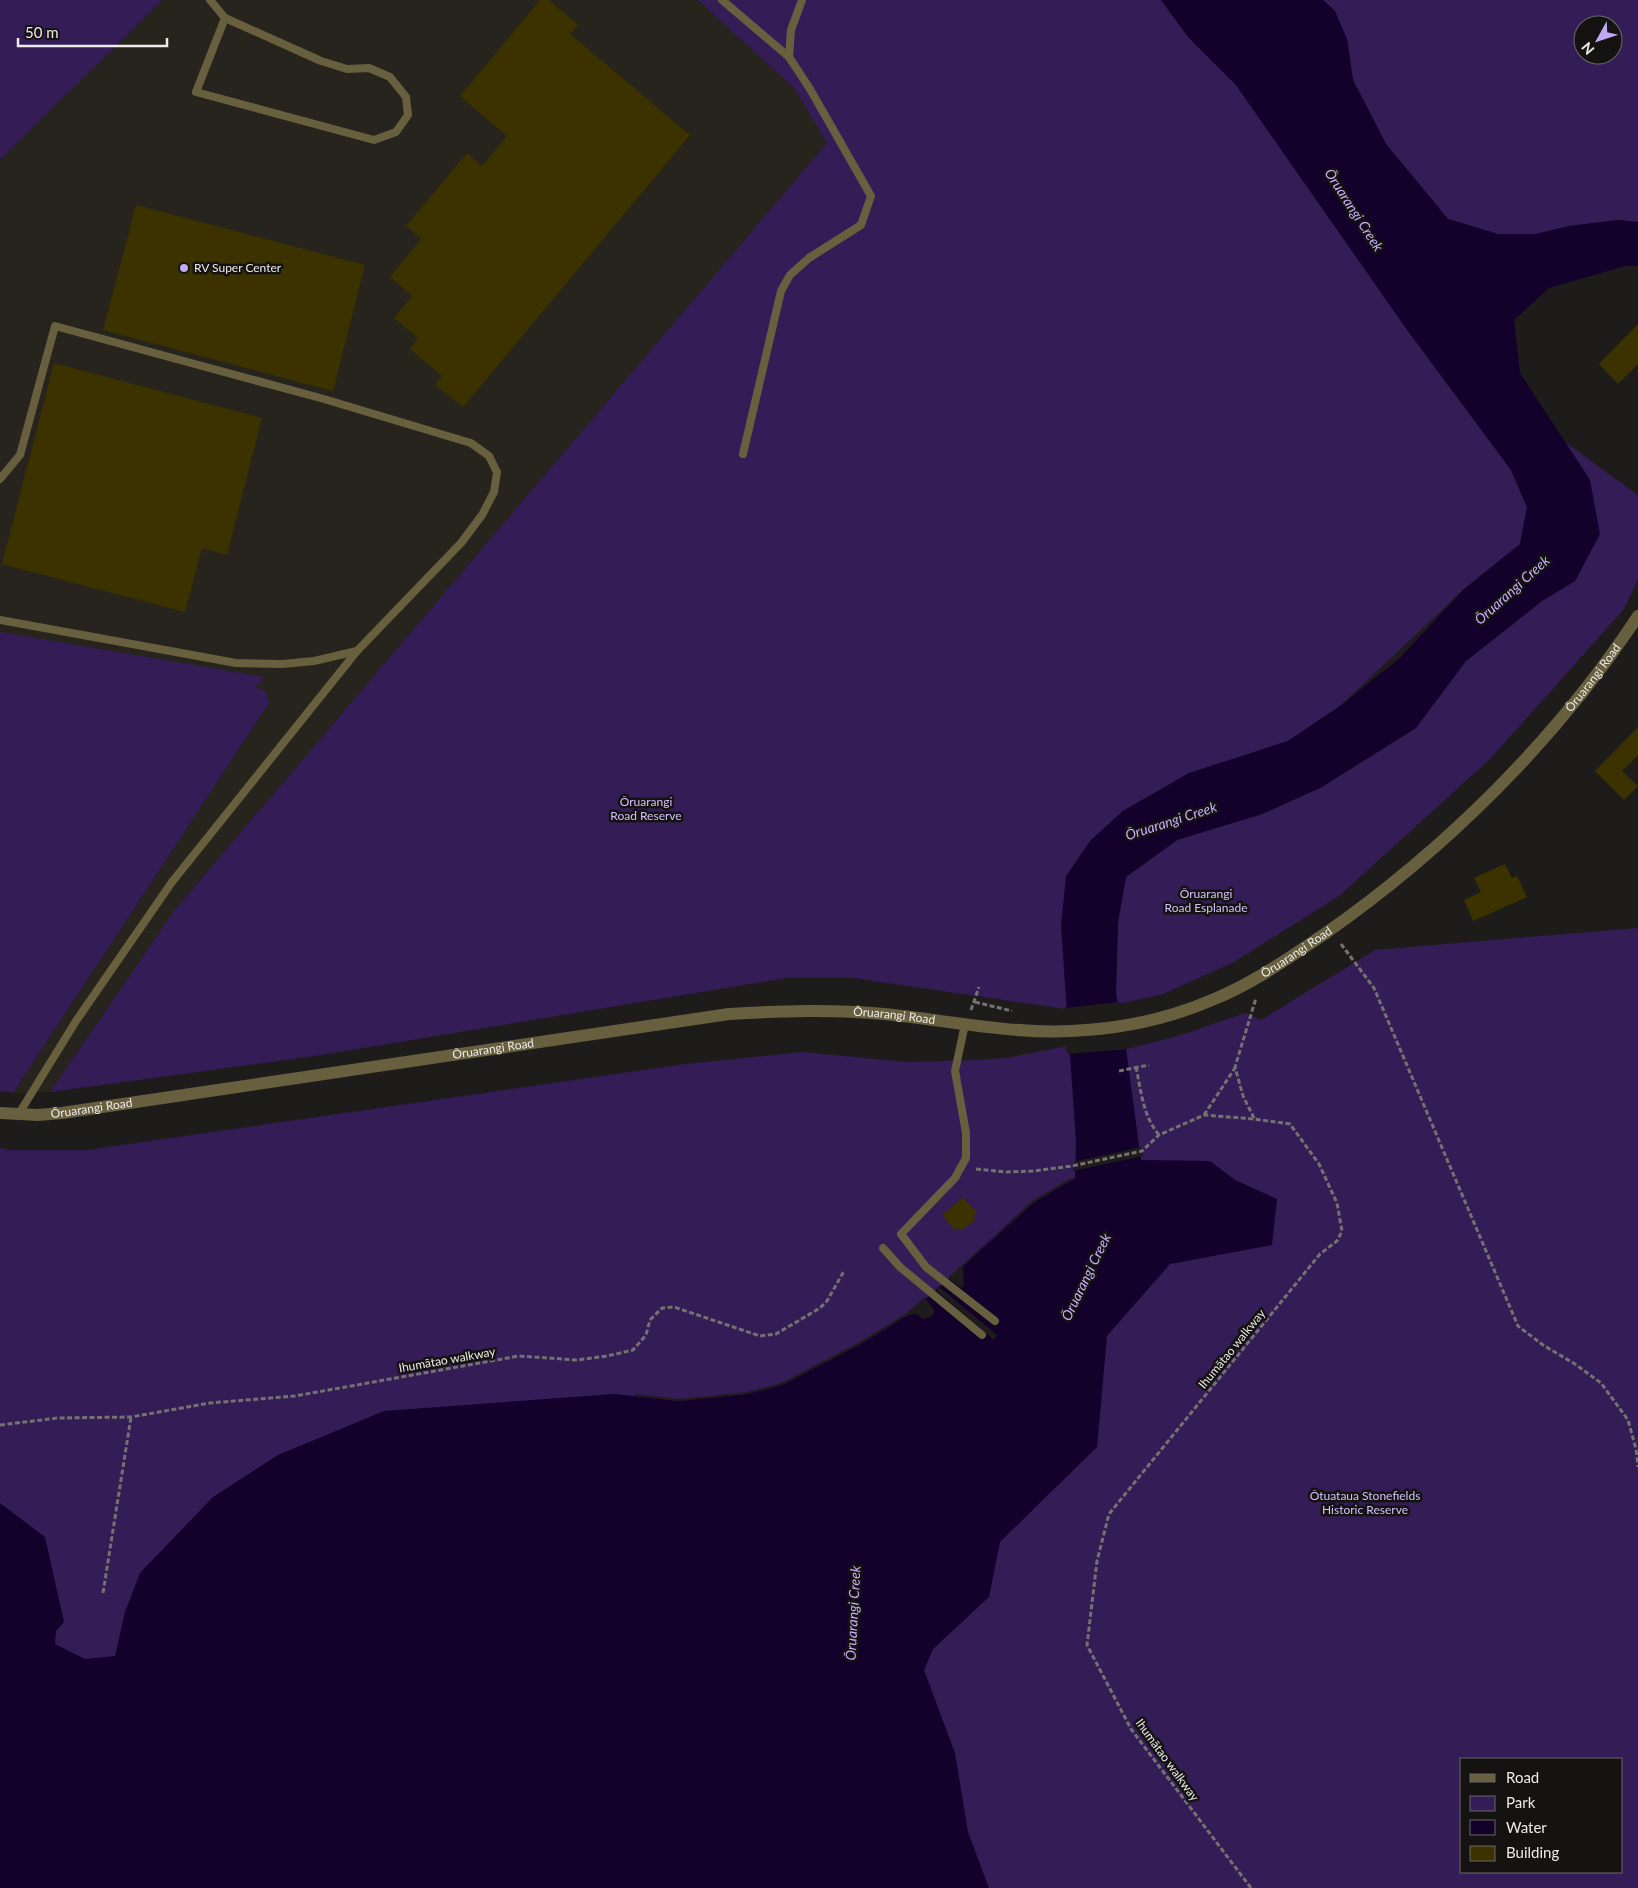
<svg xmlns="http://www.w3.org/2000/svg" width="1638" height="1888" viewBox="0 0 1638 1888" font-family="Lato,sans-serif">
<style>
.built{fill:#26241c}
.green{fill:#341c57;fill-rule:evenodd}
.water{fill:#13002b}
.pier{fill:#1d1c1a}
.building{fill:#3c3200}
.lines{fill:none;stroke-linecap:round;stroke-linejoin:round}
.path{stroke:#737270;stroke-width:3;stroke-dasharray:5 2.5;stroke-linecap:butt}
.service{stroke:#675f3e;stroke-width:8}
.tertiary{stroke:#675f3e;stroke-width:12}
.poi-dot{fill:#c0a8f3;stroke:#141311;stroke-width:2}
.labels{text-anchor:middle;stroke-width:5;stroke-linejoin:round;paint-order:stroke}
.poi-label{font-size:12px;fill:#ecebe9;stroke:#141311;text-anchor:start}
.street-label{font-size:12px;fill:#ecebe9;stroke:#141311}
.park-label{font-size:12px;fill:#d4c1fe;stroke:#141311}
.water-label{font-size:14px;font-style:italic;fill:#c8affe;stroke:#141311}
</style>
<rect width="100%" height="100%" fill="#1d1c1a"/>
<!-- built -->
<polygon class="built" points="162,0 698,0 795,89 827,143 174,911 50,1092 13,1093 269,703 0,648 0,160"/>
<!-- green -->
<g class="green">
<polygon points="0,0 162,0 0,160"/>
<path d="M698 0H1161L1188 37 1236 85 1405 327 1511 470 1527 507 1520 544 1463 590 1340 706 1288 741 1188 774 1123 811 1090 841 1116 993 1118 922 1126 877 1177 840 1262 814 1322 787 1415 728 1466 661 1542 601 1575 581 1590 480 1565 442 1638 495V579L1624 609 1490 759 1339 896 1234 962 1163 994 1118 1004 1127 1049 1178 1036 1245 1013 1261 1020 1375 950 1638 928V1888H0V1148L11 1150H87L686 1064 802 1052 907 1062 976 1060 1006 1058 1068 1046 1066 1009 853 978H787L314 1056 50 1092 174 911 827 143 795 89ZM1462 1759H1622V1872H1462Z"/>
<path d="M1323 0H1638V222L1618 220 1569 226 1536 234H1498L1448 219 1386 144 1353 80 1347 39ZM1583 25H1613V55H1583Z"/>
<polygon points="0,632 265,677 255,688 266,691 269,703 13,1093 0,1091"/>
</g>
<!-- water -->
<polygon class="water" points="1161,0 1323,0 1335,11 1347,39 1353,80 1386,144 1448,219 1498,234 1536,234 1569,226 1618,220 1638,222 1638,266 1625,266 1549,288 1514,320 1520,373 1590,480 1600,534 1575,581 1542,601 1466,661 1416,728 1322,787 1262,814 1177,840 1126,877 1118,922 1116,993 1126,1049 1141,1160 1210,1161 1235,1180 1277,1199 1272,1245 1170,1264 1107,1336 1097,1447 1000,1542 989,1597 933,1649 924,1670 955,1753 968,1832 989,1888 0,1888 0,1503 45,1537 64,1622 56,1631 55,1644 85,1659 115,1656 125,1612 140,1573 213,1497 278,1455 384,1411 614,1394 679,1401 747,1394 782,1385 859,1345 908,1315 1033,1203 1075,1178 1076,1141 1061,926 1066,876 1090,841 1123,811 1189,773 1288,741 1340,706 1400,658 1463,590 1520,544 1527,507 1511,470 1405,327 1236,85 1188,37"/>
<!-- pier -->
<g class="pier">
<polygon points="1120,1002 1129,1049 1067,1054 1064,1008"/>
<polygon points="1141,1147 1143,1156 1073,1171 1073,1162"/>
<polygon points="1075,1178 1033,1203 996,1235 963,1267 964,1285 961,1288 948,1278 1032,1201 1069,1179"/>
<polygon points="938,1286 997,1335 994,1340 938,1292 936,1288"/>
<polygon points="925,1297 935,1312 931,1317 923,1319 917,1314 908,1315 859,1345 782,1385 747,1394 679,1401 635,1396 635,1394 679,1399 747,1392 781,1383 858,1343 907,1313"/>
</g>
<!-- building -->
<g class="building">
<polygon points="540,0 549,0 578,25 570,34 690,135 463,407 435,385 442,376 410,349 418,338 394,318 412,296 390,277 421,239 406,226 467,153 482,166 507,136 460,96"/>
<polygon points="136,205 365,265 333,391 103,330"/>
<polygon points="1638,324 1638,364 1618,384 1599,364"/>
<polygon points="54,363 262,418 227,555 202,548 185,612 2,564"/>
<polygon points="1638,727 1638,755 1622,771 1638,786 1624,800 1595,771"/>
<polygon points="1505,864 1512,878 1517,876 1527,897 1473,921 1464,900 1481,892 1474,878"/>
<polygon points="963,1197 977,1213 973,1216 976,1219 961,1231 959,1228 955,1231 942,1215"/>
</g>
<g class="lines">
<!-- path -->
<g class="path">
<polyline points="1341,944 1374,988 1518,1326 1543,1345 1575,1364 1601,1383 1628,1420 1636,1449 1638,1467"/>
<polyline points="975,1002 1012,1011"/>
<polyline points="971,1010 979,987"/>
<path d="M1136 1067C1141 1091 1143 1116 1159 1135"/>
<polyline points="1119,1071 1149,1065"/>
<polyline points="1204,1115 1235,1068"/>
<polyline points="1254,1118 1243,1096 1235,1067 1256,998"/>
<polyline points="976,1169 1007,1172 1033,1171 1072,1166 1142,1151 1159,1135 1204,1115 1254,1119 1290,1124 1319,1164 1337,1203 1342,1231 1337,1241 1320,1254 1109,1514 1097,1561 1087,1645 1131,1729 1251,1888"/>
<polyline points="0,1425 58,1418 131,1417 210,1403 295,1396 519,1356 577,1360 607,1356 633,1350 646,1335 650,1320 662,1308 674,1307 760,1336 776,1334 820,1308 827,1301 844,1271"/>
<polyline points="103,1593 131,1417"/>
</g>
<!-- service -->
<g class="service">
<polyline points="210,0 225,18 321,61 347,69 369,68 390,77 406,97 408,115 396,132 374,140 196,92 225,18"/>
<polyline points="722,0 789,57 810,89 871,196 861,225 809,258 790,275 781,291 743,454"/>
<polyline points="789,57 791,30 802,0"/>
<polyline points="0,479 20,455 55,326 324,399 471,443 489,456 497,472 494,492 482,515 461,543 357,651 172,882 76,1021 18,1115"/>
<polyline points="0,620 236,663 282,664 314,661 357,651"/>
<polyline points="965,1024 955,1071 966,1133 966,1158 955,1178 901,1234 926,1267 995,1321"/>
<polyline points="883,1248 900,1267 982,1335"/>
</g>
<!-- tertiary -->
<path class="tertiary" id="s1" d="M0 1113 38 1115 62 1113 729 1014C781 1011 832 1009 884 1014 946 1020 1009 1034 1071 1031 1119 1029 1168 1019 1212 1000 1252 984 1287 959 1323 935 1445 850 1556 740 1638 616"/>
</g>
<!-- markers -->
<circle class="poi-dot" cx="184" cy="268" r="5"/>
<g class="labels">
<!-- poi labels -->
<g class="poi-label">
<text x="194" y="272">RV Super Center</text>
</g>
<!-- street labels -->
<g class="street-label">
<text dy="4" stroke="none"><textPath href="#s1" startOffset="1728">Ōruarangi Road</textPath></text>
<text dy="4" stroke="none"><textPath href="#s1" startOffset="1322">Ōruarangi Road</textPath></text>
<text dy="4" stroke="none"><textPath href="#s1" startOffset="902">Ōruarangi Road</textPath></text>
<text dy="4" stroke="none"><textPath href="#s1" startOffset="498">Ōruarangi Road</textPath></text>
<text dy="4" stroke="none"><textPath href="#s1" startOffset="92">Ōruarangi Road</textPath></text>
<text transform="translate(1232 1349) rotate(-51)" y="4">Ihumātao walkway</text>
<text transform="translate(447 1360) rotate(-10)" y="4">Ihumātao walkway</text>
<text transform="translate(1167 1760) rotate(54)" y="4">Ihumātao walkway</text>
</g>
<!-- park labels -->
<g class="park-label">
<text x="646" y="806">Ōruarangi<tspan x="646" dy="14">Road Reserve</tspan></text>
<text x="1206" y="898">Ōruarangi<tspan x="1206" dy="14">Road Esplanade</tspan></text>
<text x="1365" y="1500">Ōtuataua Stonefields<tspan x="1365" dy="14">Historic Reserve</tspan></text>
</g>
<!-- water labels -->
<g class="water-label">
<text transform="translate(1354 210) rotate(57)" y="5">Ōruarangi Creek</text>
<text transform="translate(1512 590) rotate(-42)" y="5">Ōruarangi Creek</text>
<text transform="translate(1171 821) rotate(-18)" y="5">Ōruarangi Creek</text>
<text transform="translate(1086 1277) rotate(-64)" y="5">Ōruarangi Creek</text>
<text transform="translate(853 1613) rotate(-87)" y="5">Ōruarangi Creek</text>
</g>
</g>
<!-- legend -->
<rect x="1460" y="1758" width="162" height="115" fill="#141311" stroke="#6a6967"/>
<rect x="1470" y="1774" width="25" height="8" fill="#675f3e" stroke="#6a6967"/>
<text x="1506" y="1783" font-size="15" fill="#ecebe9">Road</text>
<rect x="1470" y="1796" width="25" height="15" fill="#341c57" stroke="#6a6967"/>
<text x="1506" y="1808" font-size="15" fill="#ecebe9">Park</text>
<rect x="1470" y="1820" width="25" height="15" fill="#13002b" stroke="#6a6967"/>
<text x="1506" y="1833" font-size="15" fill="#ecebe9">Water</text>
<rect x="1470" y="1846" width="25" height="15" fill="#3c3200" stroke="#6a6967"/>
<text x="1506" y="1858" font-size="15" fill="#ecebe9">Building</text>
<!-- north arrow -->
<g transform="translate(1598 40) rotate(230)"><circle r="24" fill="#141311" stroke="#6a6967"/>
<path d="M0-4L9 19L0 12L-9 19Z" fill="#c0a8f3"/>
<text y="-8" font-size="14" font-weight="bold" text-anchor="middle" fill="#ecebe9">N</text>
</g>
<!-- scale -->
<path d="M18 38v8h149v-8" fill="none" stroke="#ecebe9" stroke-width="2.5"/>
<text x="25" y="38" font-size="15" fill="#ecebe9" stroke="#141311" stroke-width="4" paint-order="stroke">50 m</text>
</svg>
